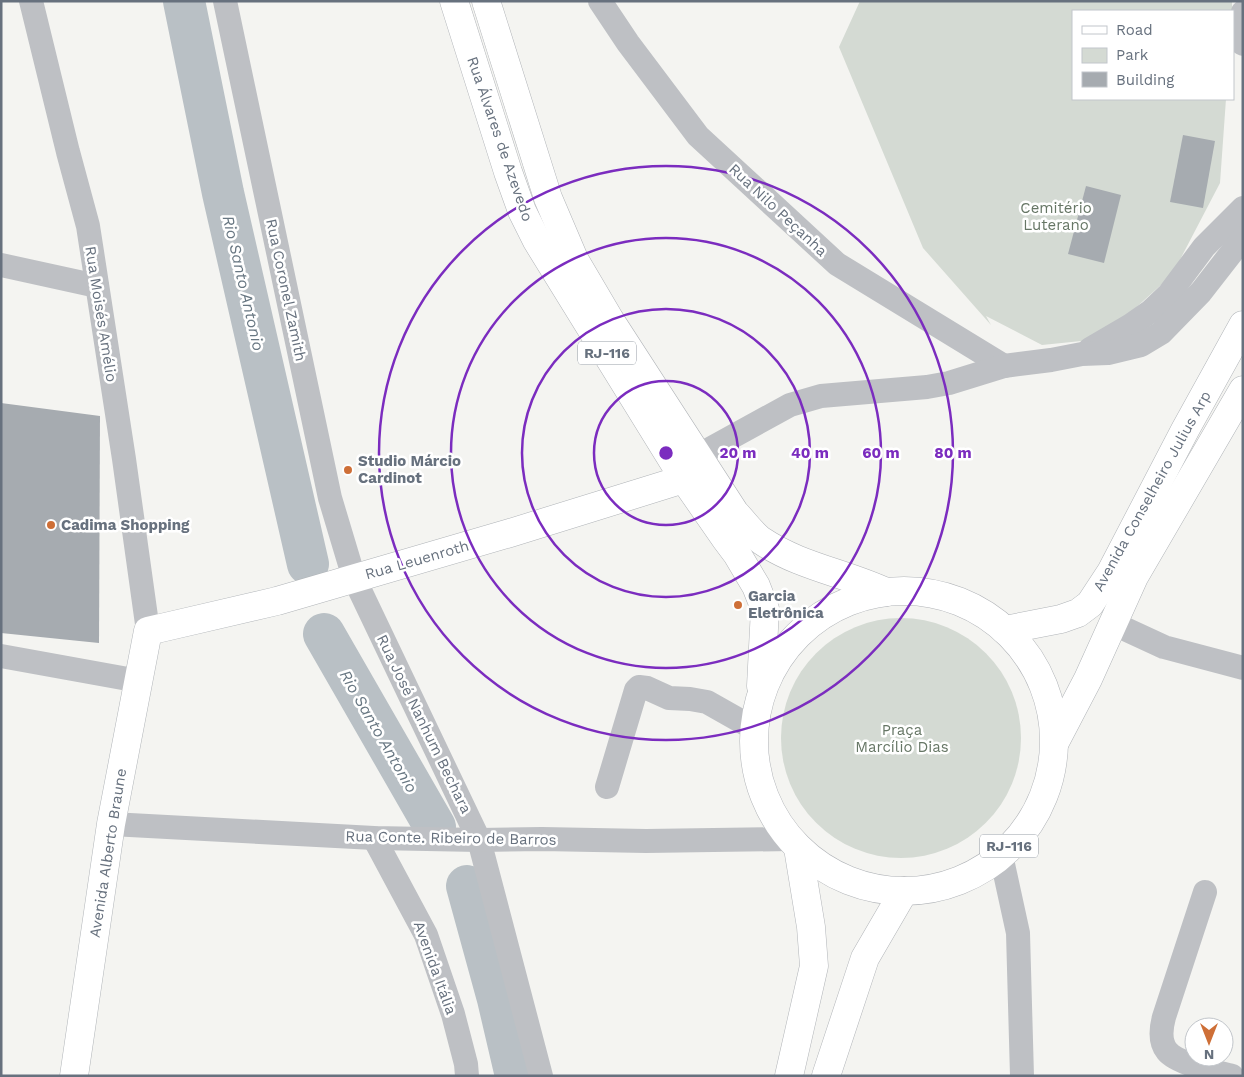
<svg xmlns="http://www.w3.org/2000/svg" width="1244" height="1077" viewBox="0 0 1244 1077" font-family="'Work Sans',sans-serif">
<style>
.green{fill:#d4dad3}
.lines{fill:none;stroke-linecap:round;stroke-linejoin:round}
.river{stroke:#b9c0c5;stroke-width:42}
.building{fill:#a6abb0}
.secondary-casing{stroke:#b0b4b8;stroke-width:29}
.primary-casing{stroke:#b1b4b8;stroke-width:29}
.street{stroke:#bec0c4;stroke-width:24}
.secondary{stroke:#fff;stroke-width:28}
.primary{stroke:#fff;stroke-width:28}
.ring{fill:none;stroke:#7b2cbf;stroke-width:2.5}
.poi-dot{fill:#ce6f37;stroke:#fff;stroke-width:2}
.labels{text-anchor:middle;stroke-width:5;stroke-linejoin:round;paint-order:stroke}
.shield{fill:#fff;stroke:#959ca5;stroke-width:1}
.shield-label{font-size:14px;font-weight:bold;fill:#67717e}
.street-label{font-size:15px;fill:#67717e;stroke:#fff}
.park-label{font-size:15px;fill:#667665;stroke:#fff}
.poi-label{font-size:15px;font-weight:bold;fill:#67717e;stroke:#fff;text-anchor:start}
.water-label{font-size:16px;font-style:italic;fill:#687782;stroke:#fff}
.centre{fill:#7b2cbf;stroke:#fff;stroke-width:2.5}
.ring-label{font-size:15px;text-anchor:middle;font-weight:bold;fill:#7b2cbf;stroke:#fff;stroke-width:5;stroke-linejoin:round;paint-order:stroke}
</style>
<rect width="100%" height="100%" fill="#f4f4f1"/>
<!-- green -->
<g class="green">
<polygon points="860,1 1232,1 1232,11 1073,11 1073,99 1226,99 1220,183 1172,275 1101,339 1042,345 986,316 991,325 923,248 839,47"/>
<circle cx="901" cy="738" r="120"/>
</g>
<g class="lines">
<!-- river -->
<g class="river">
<polyline points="184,1 223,193 308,564"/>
<polyline points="324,634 435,827"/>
<polyline points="467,886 498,999 516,1076"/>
</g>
</g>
<!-- building -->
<g class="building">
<polygon points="1183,135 1215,141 1203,208 1170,202"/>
<polygon points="1086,186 1121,195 1104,263 1068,254"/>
<polygon points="1,403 100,416 99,643 1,633"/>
</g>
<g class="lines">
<!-- secondary casing -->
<g class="secondary-casing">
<g id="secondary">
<polyline points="1005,630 1061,619 1078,613 1090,604 1111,572 1185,430 1243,325"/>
<polyline points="1055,742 1088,679 1134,577 1243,390"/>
<polyline points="74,1076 111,824 148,631 277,601 510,533 684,479"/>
</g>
</g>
<!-- primary casing -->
<g class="primary-casing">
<g id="primary">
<polyline points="454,1 508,172 522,211 537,241 684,479 725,538 737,554 756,586 765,609 761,686"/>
<path d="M486 1 548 198 574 259 610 320 735 513C744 522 752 534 762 541 799 566 845 573 886 592"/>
<circle cx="904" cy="741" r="150"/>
<polyline points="789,1076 814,966 811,927 798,848"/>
<polyline points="826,1076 865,958 904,891"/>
</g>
</g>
<!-- street -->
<g class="street">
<polyline points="31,1 68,152 88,226 124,459 148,631"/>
<polyline points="225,1 330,498 354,578 479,840 541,1076"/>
<polyline points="600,1 628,43 698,136 837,264 1004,366"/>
<polyline points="1243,12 1241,33 1243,44"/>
<polyline points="1,265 97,286"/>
<polyline points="1090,349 1131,325 1151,311 1169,294 1204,247 1243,208"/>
<polyline points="699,455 790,405 821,396 927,387 949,383 1004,366 1051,360 1082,354 1108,353 1141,345 1161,333 1201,292 1243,238"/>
<polyline points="1112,623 1164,647 1243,668"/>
<polyline points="1,656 139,681"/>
<polyline points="607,787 636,690 639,687 647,688 669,698 690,699 707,702 753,728"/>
<polyline points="111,824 374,838 479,840 542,839 646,841 791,839"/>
<polyline points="374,838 426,935 453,1014 466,1064 467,1076"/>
<polyline points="1001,855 1018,933 1022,1076"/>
<path d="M1205 892 1164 1017C1161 1028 1159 1041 1167 1051 1176 1063 1216 1072 1232 1076"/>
</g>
<!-- secondary -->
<use href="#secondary" class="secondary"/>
<!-- primary -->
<use href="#primary" class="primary"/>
</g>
<!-- distance rings -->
<g class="ring">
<circle cx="666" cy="453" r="72"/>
<circle cx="666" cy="453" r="144"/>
<circle cx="666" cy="453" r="215"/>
<circle cx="666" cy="453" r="287"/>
</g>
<!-- markers -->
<g class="poi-dot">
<circle cx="348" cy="470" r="5"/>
<circle cx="51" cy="525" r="5"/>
<circle cx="738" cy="605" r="5"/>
</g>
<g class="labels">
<!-- shield labels -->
<g class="shield">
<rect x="578" y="341.5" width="58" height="23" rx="4"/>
<rect x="980" y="834.5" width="58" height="23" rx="4"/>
</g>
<g class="shield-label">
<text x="607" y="358">RJ-116</text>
<text x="1009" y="851">RJ-116</text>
</g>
<!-- street labels -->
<g class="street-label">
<text transform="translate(500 139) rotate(71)" y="5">Rua Álvares de Azevedo</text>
<text transform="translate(778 210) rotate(43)" y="5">Rua Nilo Peçanha</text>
<text transform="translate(286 290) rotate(78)" y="5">Rua Coronel Zamith</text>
<text transform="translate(101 314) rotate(81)" y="5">Rua Moisés Amélio</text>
<text transform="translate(1152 491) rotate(-61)" y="5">Avenida Conselheiro Julius Arp</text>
<text transform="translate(417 560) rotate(-16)" y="5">Rua Leuenroth</text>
<text transform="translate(424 724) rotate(64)" y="5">Rua José Nanhum Bechara</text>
<text transform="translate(451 838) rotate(1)" y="5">Rua Conte. Ribeiro de Barros</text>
<text transform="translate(108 853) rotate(-81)" y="5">Avenida Alberto Braune</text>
<text transform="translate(435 968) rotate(70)" y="5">Avenida Itália</text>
</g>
<!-- park labels -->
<g class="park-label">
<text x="1056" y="213">Cemitério<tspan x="1056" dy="17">Luterano</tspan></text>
<text x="902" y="735">Praça<tspan x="902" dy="17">Marcílio Dias</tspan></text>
</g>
<!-- poi labels -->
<g class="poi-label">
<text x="358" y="466">Studio Márcio<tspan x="358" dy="17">Cardinot</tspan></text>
<text x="61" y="530">Cadima Shopping</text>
<text x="748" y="601">Garcia<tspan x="748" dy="17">Eletrônica</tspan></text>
</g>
<!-- water labels -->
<g class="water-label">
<text transform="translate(244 283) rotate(77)" y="6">Rio Santo Antonio</text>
<text transform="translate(379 731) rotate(60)" y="6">Rio Santo Antonio</text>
</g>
</g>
<circle cx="666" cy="453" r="8" class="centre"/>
<g class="ring-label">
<text x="738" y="458">20 m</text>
<text x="810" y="458">40 m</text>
<text x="881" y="458">60 m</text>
<text x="953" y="458">80 m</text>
</g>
<!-- border -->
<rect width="1244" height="1077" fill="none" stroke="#67717e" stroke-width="5"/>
<!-- legend -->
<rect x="1072" y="10" width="162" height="90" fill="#ffffff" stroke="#c2c6cb"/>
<rect x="1082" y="26" width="25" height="8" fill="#ffffff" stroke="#c2c6cb"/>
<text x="1116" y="35" font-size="15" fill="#67717e">Road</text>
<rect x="1082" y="48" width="25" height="15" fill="#d4dad3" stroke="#c2c6cb"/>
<text x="1116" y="60" font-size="15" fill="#67717e">Park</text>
<rect x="1082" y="72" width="25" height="15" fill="#a6abb0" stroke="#c2c6cb"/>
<text x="1116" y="85" font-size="15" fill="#67717e">Building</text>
<!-- north arrow -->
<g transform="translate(1209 1042) rotate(180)"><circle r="24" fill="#ffffff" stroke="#c2c6cb"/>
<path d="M0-4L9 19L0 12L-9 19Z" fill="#ce6f37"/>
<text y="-8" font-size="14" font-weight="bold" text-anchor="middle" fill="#67717e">N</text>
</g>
</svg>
